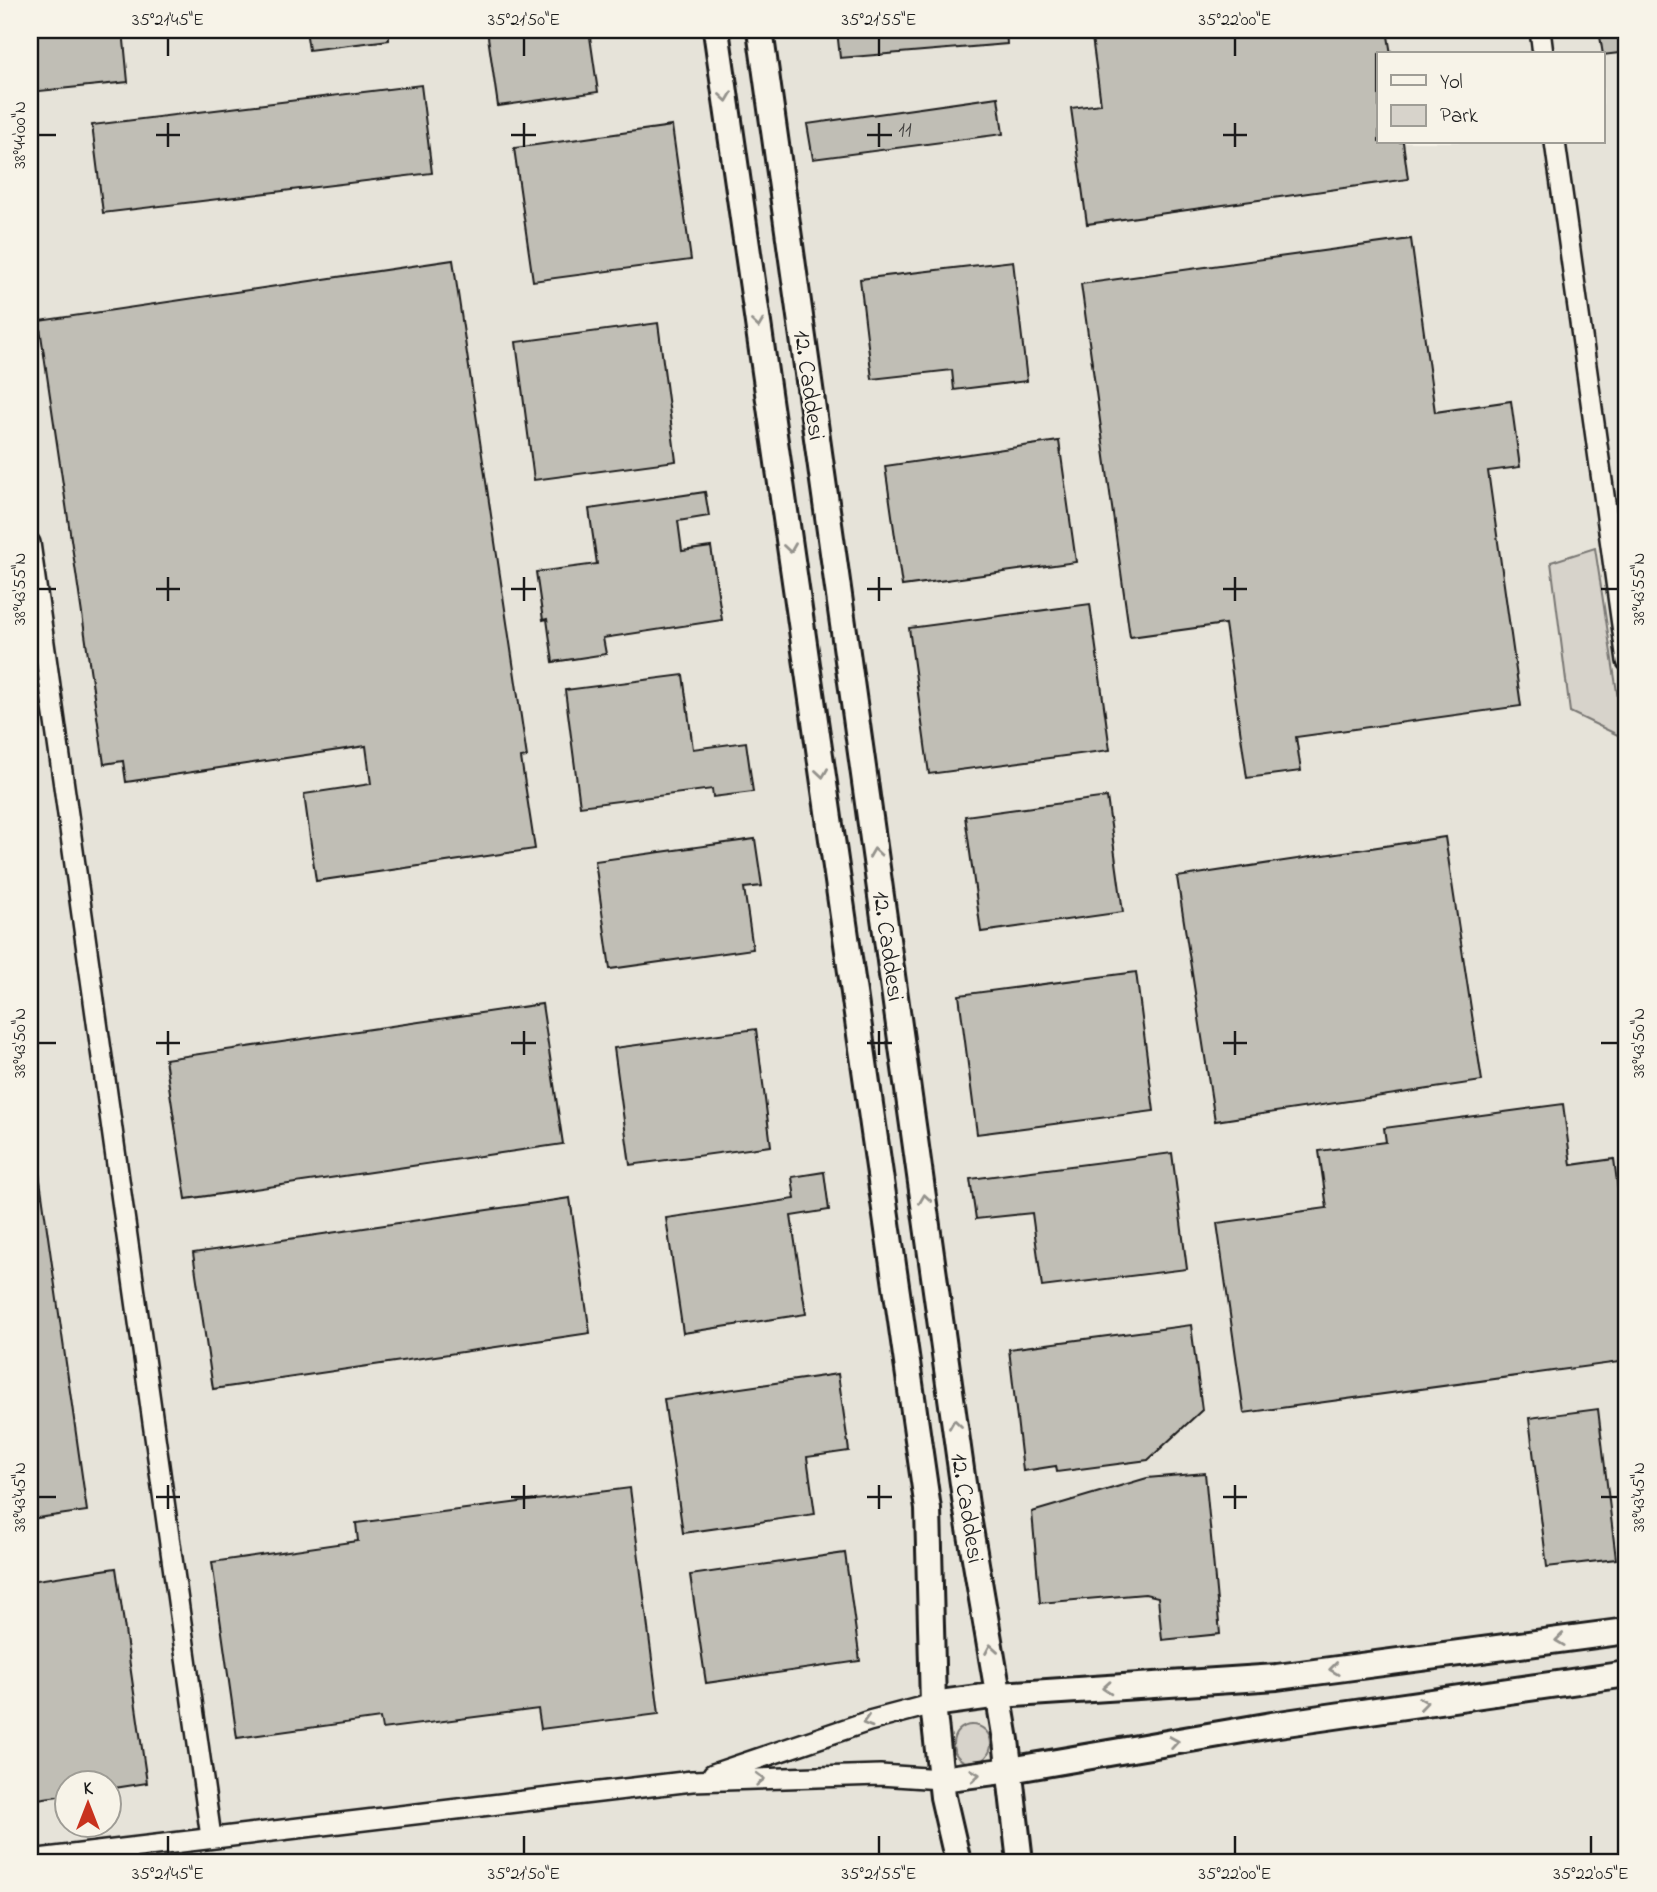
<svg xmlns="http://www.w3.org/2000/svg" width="1657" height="1892" viewBox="0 0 1657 1892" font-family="'Indie Flower',sans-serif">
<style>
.built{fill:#e6e3d9;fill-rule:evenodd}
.green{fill:#d7d3cb;stroke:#7a7874;stroke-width:2}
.building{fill:#c0beb5;stroke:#1c1c1c;stroke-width:2}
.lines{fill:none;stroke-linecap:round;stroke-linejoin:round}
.minor-casing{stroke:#1c1c1c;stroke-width:24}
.tertiary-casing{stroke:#1c1c1c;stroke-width:30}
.minor{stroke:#f7f3e8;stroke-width:19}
.tertiary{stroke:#f7f3e8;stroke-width:24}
.oneway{stroke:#94928c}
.ticks{fill:none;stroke:#1c1c1c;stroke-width:2.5}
.labels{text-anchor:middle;stroke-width:5;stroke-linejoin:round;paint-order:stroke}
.number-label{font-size:21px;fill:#454442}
.street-label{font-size:24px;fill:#1c1c1c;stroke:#f7f3e8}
.neatline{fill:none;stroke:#1c1c1c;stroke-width:2.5}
.ticks-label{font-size:18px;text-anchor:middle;fill:#1c1c1c}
</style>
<rect width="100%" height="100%" fill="#f7f3e8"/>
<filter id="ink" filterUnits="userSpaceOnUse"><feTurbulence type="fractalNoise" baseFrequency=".0143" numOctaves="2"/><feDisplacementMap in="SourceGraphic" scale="14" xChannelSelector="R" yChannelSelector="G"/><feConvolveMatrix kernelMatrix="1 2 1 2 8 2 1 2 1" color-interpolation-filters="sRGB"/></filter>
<g filter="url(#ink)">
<!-- built -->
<path class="built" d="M30 30H1627V1862H30ZM1379 54H1603V142H1379ZM66 1784H108V1826H66Z"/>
<!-- green -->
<g class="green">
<polygon points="1595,548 1624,738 1570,712 1551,562"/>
<circle cx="972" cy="1744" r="19"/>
</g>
<!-- building -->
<g class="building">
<polygon points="30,30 123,30 128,82 30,92"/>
<polygon points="306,30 389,30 389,40 309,50"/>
<polygon points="487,30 589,30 598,92 498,106"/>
<polygon points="837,30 1006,30 1007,44 840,58"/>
<polygon points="1091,30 1387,30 1391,54 1379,54 1379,142 1403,142 1408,179 1087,224 1071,108 1101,104"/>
<polygon points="1599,30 1627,30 1627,52 1603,55"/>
<polygon points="421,85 432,173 103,213 92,125"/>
<polygon points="998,97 1003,134 813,159 807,124"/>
<polygon points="672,126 691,260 533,281 514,148"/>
<polygon points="1411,239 1435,412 1511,401 1520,467 1488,471 1521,706 1296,737 1301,771 1247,778 1225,624 1130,637 1081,284"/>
<polygon points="453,260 527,757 521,758 535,849 316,881 304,794 371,784 366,746 126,782 123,761 104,764 39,321"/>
<polygon points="1013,261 1027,381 954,390 952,370 872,379 860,279"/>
<polygon points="658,323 676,461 534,480 516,342"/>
<polygon points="1059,441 1076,562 902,586 885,466"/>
<polygon points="705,492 709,516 678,521 682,551 711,547 722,620 603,638 606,654 553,662 547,619 543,620 536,572 597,564 589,509"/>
<polygon points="1090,604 1110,750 929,774 909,628"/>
<polygon points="683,675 693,749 746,742 753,792 713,797 712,789 580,806 565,690"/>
<polygon points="1107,797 1123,912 981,932 965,816"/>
<polygon points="1445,837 1482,1081 1215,1121 1177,877"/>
<polygon points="755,839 762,886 744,888 753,949 610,969 595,861"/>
<polygon points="1136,972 1154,1111 977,1134 959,995"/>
<polygon points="542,1004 563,1144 186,1199 165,1059"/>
<polygon points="756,1029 771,1146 630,1165 614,1048"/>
<polygon points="1563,1104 1571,1165 1614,1159 1627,1258 1627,1361 1244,1413 1217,1223 1327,1208 1319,1151 1386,1142 1384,1128"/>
<polygon points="1172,1153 1187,1269 1042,1287 1032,1213 976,1219 970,1179"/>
<polygon points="824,1172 829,1210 791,1216 806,1314 683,1333 666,1218 795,1199 792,1177"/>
<polygon points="30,1173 39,1173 87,1511 30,1519"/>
<polygon points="570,1198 590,1333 213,1389 193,1253"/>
<polygon points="1191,1325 1202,1410 1148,1460 1057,1472 1056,1466 1023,1471 1009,1349"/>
<polygon points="838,1374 849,1451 807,1457 815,1514 683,1533 664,1399"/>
<polygon points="1598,1409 1616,1559 1547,1567 1529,1418"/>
<polygon points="1205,1473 1220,1634 1162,1640 1158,1597 1145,1594 1040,1603 1032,1512 1147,1478"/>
<polygon points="630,1488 659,1714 541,1729 538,1709 382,1729 380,1718 237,1738 212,1562 358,1541 356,1523"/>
<polygon points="845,1553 860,1661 706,1683 690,1575"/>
<polygon points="116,1568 147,1783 108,1789 108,1783 66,1783 66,1795 30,1800 30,1581"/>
</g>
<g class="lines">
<!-- minor casing -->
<g class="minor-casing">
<g id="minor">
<polyline points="1540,30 1543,54"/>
<polyline points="1555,142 1627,661"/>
<polyline points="30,543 211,1837"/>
<polyline points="713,1774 869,1721 933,1704"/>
<polyline points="30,1860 692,1781 880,1775 941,1779"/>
</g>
</g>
<!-- tertiary casing -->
<g class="tertiary-casing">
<g id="tertiary">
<polyline points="716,30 928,1509 933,1704 943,1797 958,1862"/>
<polyline points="760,30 966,1505 1006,1740 1020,1862"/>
<polyline points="933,1704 999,1695 1277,1677 1627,1631"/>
<polyline points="941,1779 1010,1770 1272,1725 1627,1674"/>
</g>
</g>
<!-- minor -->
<use href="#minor" class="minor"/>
<!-- tertiary -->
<use href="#tertiary" class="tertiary"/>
</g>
<!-- one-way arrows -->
<defs><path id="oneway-chevron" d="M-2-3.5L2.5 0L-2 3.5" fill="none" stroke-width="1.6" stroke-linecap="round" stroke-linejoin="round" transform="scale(1.75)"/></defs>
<g class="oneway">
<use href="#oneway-chevron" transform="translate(726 97) rotate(82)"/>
<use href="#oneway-chevron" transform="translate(758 323) rotate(82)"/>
<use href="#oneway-chevron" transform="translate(790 548) rotate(82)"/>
<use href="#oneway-chevron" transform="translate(822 773) rotate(82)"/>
<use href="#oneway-chevron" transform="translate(875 853) rotate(-98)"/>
<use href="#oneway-chevron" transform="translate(925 1199) rotate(-98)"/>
<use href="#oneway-chevron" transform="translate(955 1424) rotate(-98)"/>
<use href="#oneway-chevron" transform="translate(1560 1640) rotate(173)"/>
<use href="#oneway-chevron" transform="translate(991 1649) rotate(-100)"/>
<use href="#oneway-chevron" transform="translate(1334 1669) rotate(173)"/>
<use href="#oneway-chevron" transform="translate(1107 1688) rotate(176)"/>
<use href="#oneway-chevron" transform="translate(1423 1703) rotate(-8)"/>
<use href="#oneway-chevron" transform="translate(867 1722) rotate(163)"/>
<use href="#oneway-chevron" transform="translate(1174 1742) rotate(-10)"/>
<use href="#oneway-chevron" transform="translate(975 1775) rotate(-7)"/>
<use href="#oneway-chevron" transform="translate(760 1779) rotate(-2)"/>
</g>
</g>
<!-- ticks -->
<path class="ticks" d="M168 38V56M524 38V56M879 38V56M1235 38V56M168 123V147M524 123V147M879 123V147M1235 123V147M38 135H56M156 135H180M511 135H536M867 135H892M1223 135H1247M168 577V601M524 577V601M879 577V601M1235 577V601M38 589H56M156 589H180M511 589H536M867 589H892M1223 589H1247M1601 589H1618M168 1031V1055M524 1031V1055M879 1031V1055M1235 1031V1055M38 1043H56M156 1043H180M511 1043H536M867 1043H892M1223 1043H1247M1601 1043H1618M168 1485V1509M524 1485V1509M879 1485V1509M1235 1485V1509M38 1497H56M156 1497H180M511 1497H536M867 1497H892M1223 1497H1247M1601 1497H1618M168 1836V1854M524 1836V1854M879 1836V1854M1235 1836V1854M1591 1836V1854"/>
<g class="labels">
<!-- number labels -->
<g class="number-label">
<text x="905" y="136">11</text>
</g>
<!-- street labels -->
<g class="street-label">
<text transform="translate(810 385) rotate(82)" y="8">12. Caddesi</text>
<text transform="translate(889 946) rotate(82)" y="8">12. Caddesi</text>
<text transform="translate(968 1508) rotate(81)" y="8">12. Caddesi</text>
</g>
</g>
<!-- margin -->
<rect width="1657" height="1892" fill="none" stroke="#f7f3e8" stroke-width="77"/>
<!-- legend -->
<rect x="1377" y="52" width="228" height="91" fill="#f7f3e8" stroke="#9f9d96" stroke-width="2"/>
<rect x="1391" y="75" width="35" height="10" fill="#f7f3e8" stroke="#9f9d96" stroke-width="2"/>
<text x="1440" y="88" font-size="21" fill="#1c1c1c">Yol</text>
<rect x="1391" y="105" width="35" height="21" fill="#d7d3cb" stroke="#9f9d96" stroke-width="2"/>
<text x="1440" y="122" font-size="21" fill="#1c1c1c">Park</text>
<!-- north arrow -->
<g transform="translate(88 1804)"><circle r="33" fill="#f7f3e8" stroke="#9f9d96" stroke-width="2"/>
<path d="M0-5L12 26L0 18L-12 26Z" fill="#c8321e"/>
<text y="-10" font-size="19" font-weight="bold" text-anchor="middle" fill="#1c1c1c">K</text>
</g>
<rect x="38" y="38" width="1580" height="1816" class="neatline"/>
<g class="ticks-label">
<text x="168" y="25">35°21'45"E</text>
<text x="524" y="25">35°21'50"E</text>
<text x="879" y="25">35°21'55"E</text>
<text x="1235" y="25">35°22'00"E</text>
<text transform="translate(19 135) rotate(-90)" y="6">38°44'00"N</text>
<text transform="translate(19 589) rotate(-90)" y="6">38°43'55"N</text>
<text transform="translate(1638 589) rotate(-90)" y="6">38°43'55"N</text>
<text transform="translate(19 1043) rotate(-90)" y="6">38°43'50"N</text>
<text transform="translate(1638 1043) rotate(-90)" y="6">38°43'50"N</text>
<text transform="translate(19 1497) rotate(-90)" y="6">38°43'45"N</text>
<text transform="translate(1638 1497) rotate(-90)" y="6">38°43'45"N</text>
<text x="168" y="1879">35°21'45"E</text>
<text x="524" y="1879">35°21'50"E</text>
<text x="879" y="1879">35°21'55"E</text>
<text x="1235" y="1879">35°22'00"E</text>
<text x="1591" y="1879">35°22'05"E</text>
</g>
</svg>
